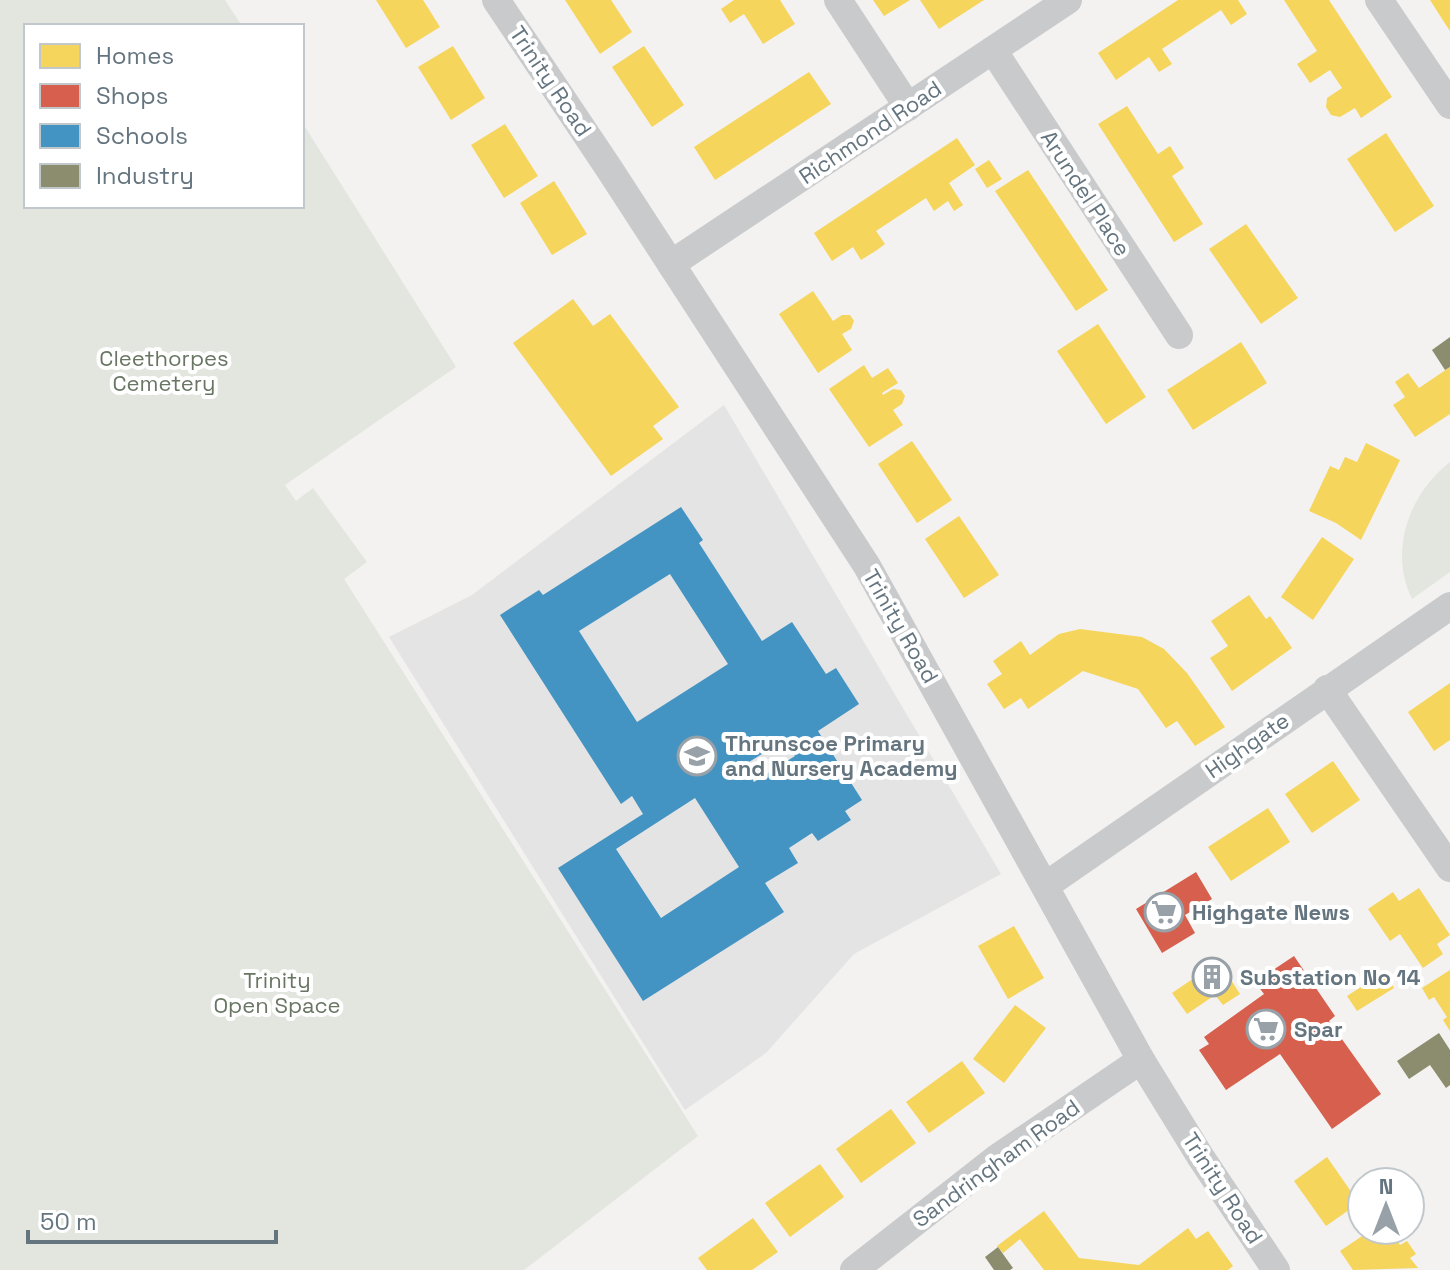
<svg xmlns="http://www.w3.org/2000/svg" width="1450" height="1270" viewBox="0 0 1450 1270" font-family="'Space Grotesk',sans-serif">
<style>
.built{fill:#e3e4e3}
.green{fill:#e3e5df}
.homes{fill:#f6d55c}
.shops{fill:#d6604d}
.schools{fill:#4393c3;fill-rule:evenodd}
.industry{fill:#8c8c6e}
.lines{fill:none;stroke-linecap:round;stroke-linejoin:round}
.minor{stroke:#c8cacb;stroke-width:28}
.labels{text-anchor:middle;stroke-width:8;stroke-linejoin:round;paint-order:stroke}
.street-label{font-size:22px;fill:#65757f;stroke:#fff}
.park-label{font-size:22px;fill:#697663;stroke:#fff}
.poi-label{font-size:22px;font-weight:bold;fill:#65757f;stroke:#fff;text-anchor:start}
</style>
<rect width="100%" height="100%" fill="#f3f2f1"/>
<!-- built -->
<polygon class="built" points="724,405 1001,874 854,954 766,1053 685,1110 389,637 472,595"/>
<!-- green -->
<g class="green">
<polygon points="0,0 225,0 242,26 26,26 26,206 302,206 302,122 456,367 285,485 296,501 313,488 367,562 344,579 698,1136 524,1270 0,1270"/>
<path d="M1450 462V572L1412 599C1388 550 1410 493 1450 462Z"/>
</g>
<!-- homes -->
<g class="homes">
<polygon points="376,0 423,0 440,27 406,48"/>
<polygon points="565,0 611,0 632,32 600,54"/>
<polygon points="734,0 780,0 795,24 763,44 744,14 730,23 721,9"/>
<polygon points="873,0 910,0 884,16"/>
<polygon points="920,0 984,0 939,29"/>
<polygon points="1178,0 1238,0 1247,14 1231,25 1221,10 1162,49 1172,64 1159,72 1149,57 1116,80 1098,53"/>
<polygon points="1284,0 1329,0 1392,97 1361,118 1355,108 1340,117 1331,115 1326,107 1327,98 1342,88 1330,70 1310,83 1297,64 1317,51"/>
<polygon points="1430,0 1450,0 1450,31 1444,22"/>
<polygon points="453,46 485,98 451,120 418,67"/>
<polygon points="644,46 684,105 652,127 612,67"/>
<polygon points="809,72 831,104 715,180 694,147"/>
<polygon points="1127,106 1158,154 1170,146 1184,168 1172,176 1203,224 1174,242 1098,124"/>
<polygon points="505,124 538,176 504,198 471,145"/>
<polygon points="1386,133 1434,206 1395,232 1347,159"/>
<polygon points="957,138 975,165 949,183 963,205 954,211 948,201 934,211 926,198 876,231 885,244 877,250 861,260 853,247 832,261 814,233"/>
<polygon points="989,160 1002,179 987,188 975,169"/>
<polygon points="1028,170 1108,290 1076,311 995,191"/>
<polygon points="554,181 587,234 552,255 520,203"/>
<polygon points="1246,224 1298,298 1261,324 1209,249"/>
<polygon points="813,291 833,321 842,315 850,315 854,321 851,329 842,334 852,350 818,373 779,314"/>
<polygon points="573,299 593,326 610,314 679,407 653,426 663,439 611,476 513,343"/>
<polygon points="1098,324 1146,397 1106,424 1057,351"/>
<polygon points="1241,342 1267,383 1193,430 1167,390"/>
<polygon points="864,365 872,378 888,368 898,383 882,393 883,395 893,389 901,390 905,396 902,404 893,410 903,425 869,447 829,389"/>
<polygon points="1450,367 1450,414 1415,437 1393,405 1405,397 1395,382 1408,373 1419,388"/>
<polygon points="912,441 952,500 917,523 878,464"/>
<polygon points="1366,443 1400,460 1361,540 1336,523 1309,511 1330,466 1339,470 1345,457 1357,462"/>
<polygon points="959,516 999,575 964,598 925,539"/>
<polygon points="1322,537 1354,559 1313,620 1281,597"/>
<polygon points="1249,595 1266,619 1270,616 1292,648 1232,691 1210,658 1228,646 1211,621"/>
<polygon points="1080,629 1142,637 1164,649 1187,673 1225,727 1195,746 1177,721 1166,728 1138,689 1083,671 1028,709 1021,698 1004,709 987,684 1002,674 993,661 1021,641 1030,655 1059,634"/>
<polygon points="1450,683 1450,740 1434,751 1408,712"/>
<polygon points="1333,761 1360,800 1312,833 1285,794"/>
<polygon points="1268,808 1290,842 1231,881 1208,847"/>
<polygon points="1419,888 1450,935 1437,944 1443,954 1423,968 1400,934 1390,941 1368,909 1393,892 1399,901"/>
<polygon points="1014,926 1044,978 1008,999 978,946"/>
<polygon points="1219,961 1240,994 1223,1005 1215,995 1187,1014 1172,993"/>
<polygon points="1450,970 1450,1031 1443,1020 1447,1017 1434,997 1429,1000 1422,988"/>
<polygon points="1384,972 1394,988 1357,1011 1347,996"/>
<polygon points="1015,1005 1046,1028 1004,1083 973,1059"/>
<polygon points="962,1061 985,1093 929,1133 906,1102"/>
<polygon points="891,1109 916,1143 861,1183 836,1149"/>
<polygon points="1327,1157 1359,1203 1326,1226 1294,1181"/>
<polygon points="820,1164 844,1197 790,1237 765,1203"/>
<polygon points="1044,1211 1079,1258 1139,1265 1188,1228 1196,1239 1208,1231 1233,1266 1228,1270 1044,1270 1020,1239 1003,1253 997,1246"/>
<polygon points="753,1218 778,1252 752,1270 707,1270 698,1258"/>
<polygon points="1371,1230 1377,1230 1380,1234 1390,1230 1400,1245 1407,1241 1416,1254 1410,1258 1418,1268 1353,1270 1340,1251"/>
</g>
<!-- shops -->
<g class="shops">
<polygon points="1196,872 1212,899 1185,915 1195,933 1162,953 1136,909"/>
<polygon points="1294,956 1335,1016 1329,1021 1381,1094 1332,1129 1280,1054 1226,1090 1199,1050 1209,1044 1204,1037 1264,994 1255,982"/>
</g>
<!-- schools -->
<path class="schools" d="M681 507 703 540 699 543 762 641 792 622 826 674 836 668 859 704 818 731 862 800 845 811 851 820 818 841 812 833 789 848 798 863 765 883 784 912 643 1001 558 868 643 814 632 796 621 804 500 615 539 590 543 595ZM670 574 728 664 637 722 579 631ZM785 740 795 756 754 782 744 765ZM695 798 739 867 661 918 616 849Z"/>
<!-- industry -->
<g class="industry">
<polygon points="1450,337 1450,367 1445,370 1432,350"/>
<polygon points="1439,1033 1450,1050 1450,1085 1446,1088 1430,1065 1409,1079 1397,1061"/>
<polygon points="998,1247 1013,1268 1010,1270 994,1270 985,1257"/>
</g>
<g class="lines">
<!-- minor -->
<g class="minor">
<polyline points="496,0 608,167 867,566 1141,1060 1200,1156 1276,1270"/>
<polyline points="838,0 908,107"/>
<polyline points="1379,0 1450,105"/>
<polyline points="993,50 1179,335"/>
<polyline points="671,264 1068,0"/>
<polyline points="1327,689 1450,868"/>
<polyline points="1045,886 1450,606"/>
<polyline points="854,1270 997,1158 1141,1060"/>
</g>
</g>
<!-- icons -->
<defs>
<g id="school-ring" transform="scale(2)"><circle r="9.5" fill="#fff" stroke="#97a1a7" stroke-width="1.5"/><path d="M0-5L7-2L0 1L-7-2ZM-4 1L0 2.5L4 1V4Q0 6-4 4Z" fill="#97a1a7"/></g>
<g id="supermarket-ring" transform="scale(2)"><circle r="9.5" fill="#fff" stroke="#97a1a7" stroke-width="1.5"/><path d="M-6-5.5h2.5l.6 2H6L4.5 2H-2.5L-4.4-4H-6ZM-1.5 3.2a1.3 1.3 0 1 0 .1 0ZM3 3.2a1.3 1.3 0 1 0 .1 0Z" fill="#97a1a7"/></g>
<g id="building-ring" transform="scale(2)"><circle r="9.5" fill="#fff" stroke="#97a1a7" stroke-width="1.5"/><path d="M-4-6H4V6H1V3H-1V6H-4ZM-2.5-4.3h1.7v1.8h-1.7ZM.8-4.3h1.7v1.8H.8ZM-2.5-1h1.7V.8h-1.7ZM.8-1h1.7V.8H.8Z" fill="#97a1a7"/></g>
</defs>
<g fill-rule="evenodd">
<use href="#school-ring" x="697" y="756"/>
<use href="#supermarket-ring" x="1164" y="912"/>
<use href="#building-ring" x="1212" y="977"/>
<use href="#supermarket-ring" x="1266" y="1029"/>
</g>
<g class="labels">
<!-- street labels -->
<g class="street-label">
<text transform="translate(551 81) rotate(56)" y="8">Trinity Road</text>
<text transform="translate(870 132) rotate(-34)" y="8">Richmond Road</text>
<text transform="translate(1086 193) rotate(57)" y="8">Arundel Place</text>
<text transform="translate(901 626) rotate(60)" y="8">Trinity Road</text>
<text transform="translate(1247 745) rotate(-35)" y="8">Highgate</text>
<text transform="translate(996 1163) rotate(-36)" y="8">Sandringham Road</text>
<text transform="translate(1223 1188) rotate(57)" y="8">Trinity Road</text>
</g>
<!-- park labels -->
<g class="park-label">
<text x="164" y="366">Cleethorpes<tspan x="164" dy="25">Cemetery</tspan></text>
<text x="277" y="988">Trinity<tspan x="277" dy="25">Open Space</tspan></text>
</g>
<!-- poi labels -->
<g class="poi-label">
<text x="725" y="751">Thrunscoe Primary<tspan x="725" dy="25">and Nursery Academy</tspan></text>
<text x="1192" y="920">Highgate News</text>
<text x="1240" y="985">Substation No 14</text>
<text x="1294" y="1037">Spar</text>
</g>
</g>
<!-- legend -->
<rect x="24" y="24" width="280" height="184" fill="#ffffff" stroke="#c1c8cc" stroke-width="2"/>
<rect x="40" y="44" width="40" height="24" fill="#f6d55c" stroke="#c1c8cc" stroke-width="2"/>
<text x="96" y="64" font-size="24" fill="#65757f">Homes</text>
<rect x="40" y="84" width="40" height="24" fill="#d6604d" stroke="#c1c8cc" stroke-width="2"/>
<text x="96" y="104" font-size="24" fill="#65757f">Shops</text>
<rect x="40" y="124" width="40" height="24" fill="#4393c3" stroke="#c1c8cc" stroke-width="2"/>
<text x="96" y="144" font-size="24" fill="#65757f">Schools</text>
<rect x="40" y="164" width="40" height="24" fill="#8c8c6e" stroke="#c1c8cc" stroke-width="2"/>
<text x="96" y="184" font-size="24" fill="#65757f">Industry</text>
<!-- north arrow -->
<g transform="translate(1386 1206)"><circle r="38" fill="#ffffff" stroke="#c1c8cc" stroke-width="2"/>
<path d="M0-6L14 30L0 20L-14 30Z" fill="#97a1a7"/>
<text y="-12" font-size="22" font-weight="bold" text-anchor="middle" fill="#65757f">N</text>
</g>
<!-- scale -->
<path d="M28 1230v12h248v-12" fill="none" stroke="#65757f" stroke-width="4"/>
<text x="40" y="1230" font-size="24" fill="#65757f" stroke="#ffffff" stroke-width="6" paint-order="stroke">50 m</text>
</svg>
